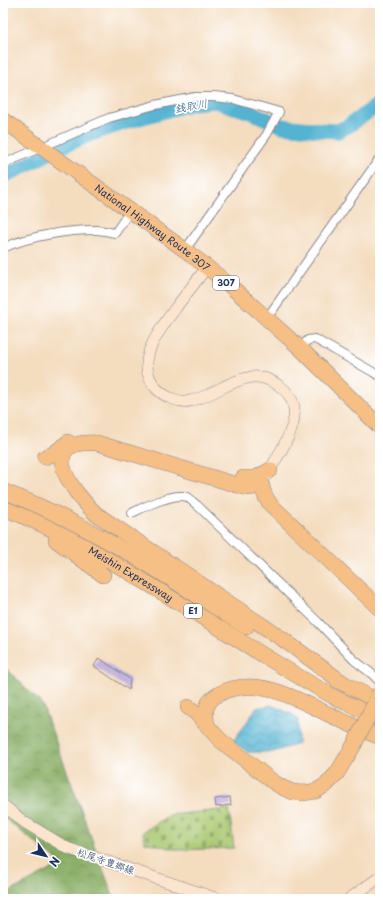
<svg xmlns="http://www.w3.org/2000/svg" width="383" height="902" viewBox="0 0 383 902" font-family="'Playpen Sans','Klee One',sans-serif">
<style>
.forest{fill:url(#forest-crowns);stroke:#506e60}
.cemetery{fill:url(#cemetery-stones);stroke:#627c66}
.water{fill:url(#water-waves);stroke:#367198}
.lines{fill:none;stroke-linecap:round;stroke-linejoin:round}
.river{stroke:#52b3d1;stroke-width:15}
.building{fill:#bbaadc}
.street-casing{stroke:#88868e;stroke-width:10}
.secondary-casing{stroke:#88868e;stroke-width:12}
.highway-casing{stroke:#88868e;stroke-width:16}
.street{stroke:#fff;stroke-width:8}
.secondary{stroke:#fbe5cf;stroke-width:11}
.highway{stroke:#f5bf86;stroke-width:15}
.highway-bridge-casing{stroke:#88868e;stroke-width:16;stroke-linecap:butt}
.highway-bridge{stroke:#f5bf86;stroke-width:15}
.labels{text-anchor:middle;stroke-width:3.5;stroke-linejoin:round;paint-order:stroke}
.shield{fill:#fff;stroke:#5f6d8e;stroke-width:1}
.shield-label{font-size:9px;font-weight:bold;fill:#1b2f5e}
.street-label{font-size:10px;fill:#1b2f5e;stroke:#fff}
.water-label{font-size:11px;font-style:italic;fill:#2e5d86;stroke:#fff}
</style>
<defs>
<pattern id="forest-crowns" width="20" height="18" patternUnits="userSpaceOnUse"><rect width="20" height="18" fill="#86ac62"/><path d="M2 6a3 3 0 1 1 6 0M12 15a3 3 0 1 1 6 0" fill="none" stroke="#6d8c54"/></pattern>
<pattern id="cemetery-stones" width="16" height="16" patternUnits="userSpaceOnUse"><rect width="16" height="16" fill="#a9c86f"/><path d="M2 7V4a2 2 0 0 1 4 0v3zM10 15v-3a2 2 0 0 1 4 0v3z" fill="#89a35e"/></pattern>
<pattern id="water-waves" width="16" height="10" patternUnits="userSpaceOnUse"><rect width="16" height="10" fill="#52b3d1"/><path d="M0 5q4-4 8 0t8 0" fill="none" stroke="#4392ad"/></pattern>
</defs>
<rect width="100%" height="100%" fill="#fff"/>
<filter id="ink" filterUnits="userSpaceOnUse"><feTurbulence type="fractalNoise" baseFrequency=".025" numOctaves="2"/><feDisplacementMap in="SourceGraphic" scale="8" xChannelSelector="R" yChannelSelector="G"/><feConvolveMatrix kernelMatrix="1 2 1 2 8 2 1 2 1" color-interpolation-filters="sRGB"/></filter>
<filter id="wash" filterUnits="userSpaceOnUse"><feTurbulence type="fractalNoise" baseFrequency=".012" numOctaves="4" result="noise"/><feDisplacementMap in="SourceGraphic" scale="16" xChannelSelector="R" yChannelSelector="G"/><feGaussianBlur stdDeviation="0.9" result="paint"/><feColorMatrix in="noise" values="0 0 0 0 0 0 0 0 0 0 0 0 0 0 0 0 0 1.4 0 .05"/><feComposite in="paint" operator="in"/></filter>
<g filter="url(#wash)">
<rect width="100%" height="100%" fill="#f4dcbe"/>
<!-- forest -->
<polygon class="forest" points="3,665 42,704 114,899 3,899 3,895 62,864 3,817"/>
<!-- cemetery -->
<polygon class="cemetery" points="229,809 234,848 179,850 145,842 143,832 170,815"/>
<!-- water -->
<polygon class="water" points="271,705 294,715 298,720 298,744 273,752 247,752 233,741 245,725 256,708"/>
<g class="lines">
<!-- river -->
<polyline class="river" points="3,176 19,169 62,146 91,134 136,119 193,103 215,101 251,112 282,126 321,130 338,131 348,126 375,107 380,107"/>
</g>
<g id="blocks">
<!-- building -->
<g class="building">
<polygon points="99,658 130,679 129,690 94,666"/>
<polygon points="230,797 231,805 216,807 215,799"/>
</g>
</g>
</g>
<g filter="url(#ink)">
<use href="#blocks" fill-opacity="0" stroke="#88868e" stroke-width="1"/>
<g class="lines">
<!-- street casing -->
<g class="street-casing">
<g id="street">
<polyline points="3,164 109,118 155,105 196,97 213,97 233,99 279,112 267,134 185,250"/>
<path d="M3 248C29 236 68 230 96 230 102 230 109 232 115 233L130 211"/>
<polyline points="267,318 380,158"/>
<polyline points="300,348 308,340 315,339 380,376"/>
<path d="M132 513C143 507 175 492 187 497 190 499 194 503 197 505L318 622 354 660 372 674 380 682"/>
</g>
</g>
<!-- secondary casing -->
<g class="secondary-casing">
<g id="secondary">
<path d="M207 267C197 280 187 293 177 306 161 329 131 362 157 389 165 397 179 403 190 401 210 397 227 382 247 378 258 375 268 378 278 385 314 408 281 449 267 475"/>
<polyline points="3,805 24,822 67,848 218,899"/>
<polyline points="349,899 380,877"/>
</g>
</g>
<!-- highway casing -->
<g class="highway-casing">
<g id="highway">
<path id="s1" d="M3 120 185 250 227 283 300 348 380 427"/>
<polyline points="45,457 53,454 68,442"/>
<polyline points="243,478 255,478 270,470"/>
<path d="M3 491C90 524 168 577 246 627"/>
<path id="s2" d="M3 508C61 530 115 563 168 596 224 630 279 667 336 698 351 705 365 712 380 719"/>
<polyline points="56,540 103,575"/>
<polyline points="337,680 380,702"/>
<path d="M346 685 281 638 96 514C71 491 34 439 97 443L244 487 250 488 262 485C263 493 266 499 271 505L380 609"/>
<polyline points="188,707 196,713 220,740 272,781 283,788 293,792 303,793 316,791 327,784 337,773 354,745"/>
<path d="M207 724C204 710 206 701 219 694 256 674 299 700 332 716 348 724 364 731 380 737"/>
</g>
</g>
<!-- street -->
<use href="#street" class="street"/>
<!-- secondary -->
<use href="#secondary" class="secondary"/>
<!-- highway -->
<use href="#highway" class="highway"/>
<!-- highway-bridge casing -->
<g class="highway-bridge-casing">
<polyline id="highway-bridge" points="354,745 380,692"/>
</g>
<!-- highway-bridge -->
<use href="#highway-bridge" class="highway-bridge"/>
</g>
</g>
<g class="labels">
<!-- shield labels -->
<g class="shield">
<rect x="213" y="276" width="26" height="14" rx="3"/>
<rect x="184" y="604" width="18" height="14" rx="3"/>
</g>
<g class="shield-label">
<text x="226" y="286">307</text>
<text x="193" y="614">E1</text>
</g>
<!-- street labels -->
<g class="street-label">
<text dy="4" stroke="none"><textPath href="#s1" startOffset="184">National Highway Route 307</textPath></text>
<text dy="4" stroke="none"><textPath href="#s2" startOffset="144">Meishin Expressway</textPath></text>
<text transform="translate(106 861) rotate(19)" y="4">松尾寺豊郷線</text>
</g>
<!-- water labels -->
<g class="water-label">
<text transform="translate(191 106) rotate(-11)" y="4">銭取川</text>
</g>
</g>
<!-- margin -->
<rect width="383" height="902" fill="none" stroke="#fff" stroke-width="16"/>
<!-- north arrow -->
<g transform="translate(46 856) rotate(125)" stroke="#ffffff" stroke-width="3" paint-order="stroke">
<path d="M0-3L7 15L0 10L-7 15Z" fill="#1b2f5e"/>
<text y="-6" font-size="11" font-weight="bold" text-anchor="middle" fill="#1b2f5e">N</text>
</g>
</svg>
